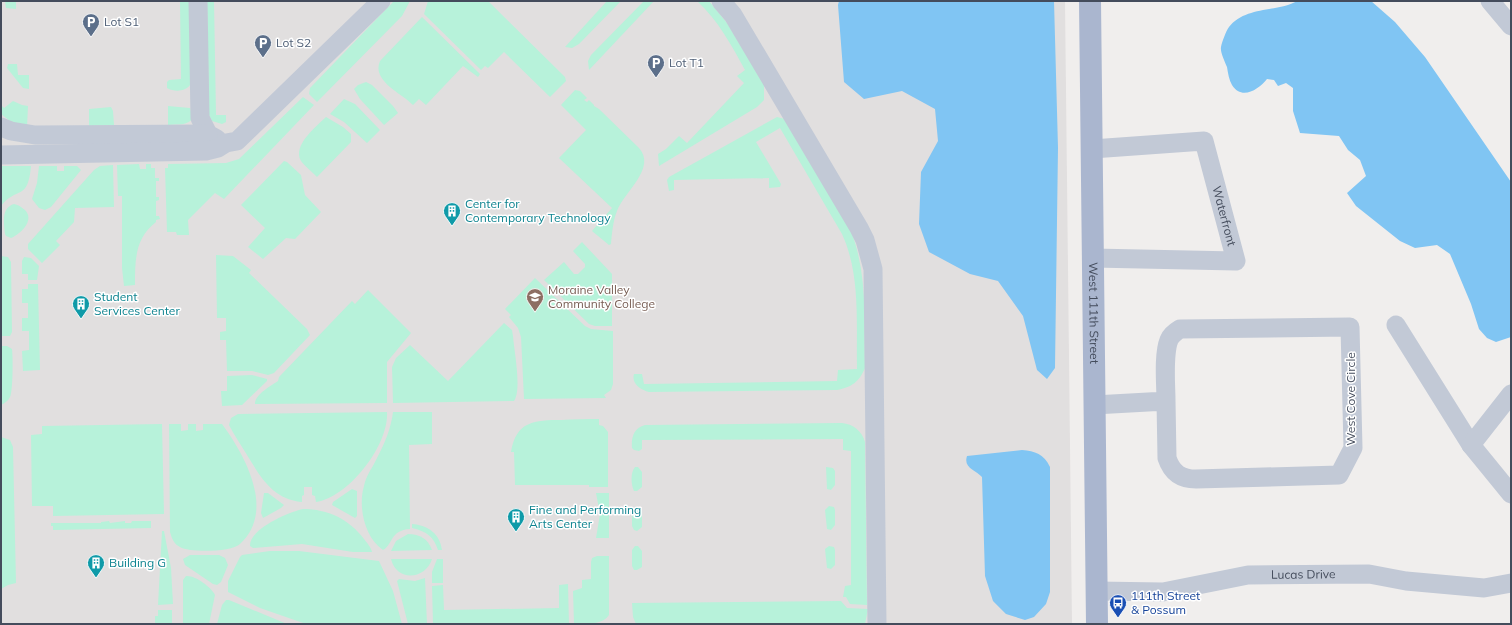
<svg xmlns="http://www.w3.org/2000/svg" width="1512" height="625" viewBox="0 0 1512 625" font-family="Mulish,sans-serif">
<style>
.education{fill:#e1dfdf}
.green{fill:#b7f2da}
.water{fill:#80c5f3}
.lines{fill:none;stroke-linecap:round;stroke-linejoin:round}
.minor{stroke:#c2c9d6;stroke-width:19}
.major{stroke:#aab6cf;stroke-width:22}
.labels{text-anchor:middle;stroke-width:3;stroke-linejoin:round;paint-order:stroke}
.service-label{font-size:12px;fill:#4e5e75;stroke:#fff;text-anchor:start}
.culture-label{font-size:12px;fill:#0d838f;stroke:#fff;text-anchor:start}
.street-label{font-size:12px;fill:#444c5c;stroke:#fff}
.education-label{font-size:12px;fill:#785e54;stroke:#fff;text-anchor:start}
.transit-label{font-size:12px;fill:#164399;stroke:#fff;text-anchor:start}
</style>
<rect width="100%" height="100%" fill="#f0eeed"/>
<!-- education -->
<polygon class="education" points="1,1 1065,1 1072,624 1,624"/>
<!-- green -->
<g class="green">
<polygon points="5,1 16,1 16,9 6,8"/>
<path d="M180 1H190V85C185 92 174 92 167 88V82L169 80 181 79Z"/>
<polygon points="207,1 214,1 216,115 226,115 226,122 222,124 212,121 209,115"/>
<polygon points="394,1 410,1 402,16 317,102 309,94 310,88"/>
<polygon points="428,1 488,1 565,77 566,81 550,97 504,52 488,68 485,66 481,70 424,14"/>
<polygon points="607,1 621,1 579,44 572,48 565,47"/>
<polygon points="644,1 654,1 589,70 588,61 591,55"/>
<path d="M697 1H709L727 23 764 84V100L757 107 659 166 658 154 666 149 679 136 687 143 744 83 737 76 745 70C732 46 718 20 697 1Z"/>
<path d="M422 17 480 74 478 77 463 66 426 105 419 99 413 105C403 94 371 81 380 61Z"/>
<polygon points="8,64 17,64 18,75 29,75 29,89 23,88 7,68"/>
<polygon points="366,82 372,85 393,106 398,113 384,125 360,99 354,89 358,85"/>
<path d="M575 90 580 91 587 98 584 100 587 102 589 100 594 105V106L599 109 639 148C657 168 624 192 617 211 613 221 612 233 611 244L609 245 592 231 612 208 559 158 586 130 561 105Z"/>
<polygon points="303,97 314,105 224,199 215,193 188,220 189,235 177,235 176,232 167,232 165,168 168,168 168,164 226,163 239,159"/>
<polygon points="344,99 355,104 380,130 367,143 344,122 330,114"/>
<polygon points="13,101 22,105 28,106 27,127 10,121 1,114 1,105 4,108"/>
<path d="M168 106 190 108 193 118C188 126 177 124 168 125Z"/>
<polygon points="111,107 113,111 114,125 89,126 89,109"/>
<path d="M326 117 343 127 351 134V142L317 177C312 172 305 166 301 161 292 145 317 126 326 117Z"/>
<path d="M777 117 785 119 851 231C868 275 864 321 865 368 859 382 852 387 837 390L649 392C641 390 631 384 634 374H642L644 384 837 381 838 370 857 369C856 324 861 275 842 234L780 128 756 142 781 184 780 187 769 188V178L674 180V190L669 191 667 180 669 177Z"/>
<polygon points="284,161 287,162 301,175 305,195 321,212 295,239 286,238 263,259 248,247 265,228 241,205"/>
<path d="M139 164 140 169H146V164H151V168H155V178H159V181H156V197H159V200L156 201V216H159L160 219 156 220V222C135 238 135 260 135 285L124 286 122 268V196H118L117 165Z"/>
<polygon points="113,165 114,207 75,208 74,222 56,241 60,245 42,263 28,249 28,244 94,170 100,166"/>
<path d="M1 166H31C28 202 16 186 1 206Z"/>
<polygon points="39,166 57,166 57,171 64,171 64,166 77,166 81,170 51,207 45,210 39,208 32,199 37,183"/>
<path d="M14 204C19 205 21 207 25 210 35 220 21 234 11 238L6 236 5 234C4 222 1 208 14 204Z"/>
<polygon points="582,242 612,274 612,326 595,326 589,324 544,280 564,262 574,274 578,274 585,267 585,264 573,251"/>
<polygon points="216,255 233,256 251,270 249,273 307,329 310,335 274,373 268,375 252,371 227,371 226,340 220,340 220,332 226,331 226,318 217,318"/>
<polygon points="1,256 8,257 11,262 12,332 10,336 1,336"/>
<polygon points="24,257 31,258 39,266 37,280 28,280 28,274 22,274 22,261"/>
<polygon points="535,278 585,326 591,329 613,331 613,384 611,390 604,395 606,398 524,399 521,337 518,328 509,317 511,315 505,309"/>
<polygon points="28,284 38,284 40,370 23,371 22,351 29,350 29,331 22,331 22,318 28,318 28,303 22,303 22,289 28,289"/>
<path d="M368 290 411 333 387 362V403L255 404C255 394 271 386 278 381L279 377 352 301 355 304Z"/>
<path d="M504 323 512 330 513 336C514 350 522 390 514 401L393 403 392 367 396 358 410 345 448 381Z"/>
<path d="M1 346H7L12 349C13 357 13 390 10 397 8 401 5 403 1 405Z"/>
<polygon points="252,375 267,379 267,381 242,405 222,406 221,391 227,391 227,376"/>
<path d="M387 412C389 445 349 497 316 502L315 496 312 495V487H304V495L302 496V502C273 499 261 478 247 455 241 445 234 435 229 425L231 418 238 414Z"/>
<path d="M393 412H432V444L409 445 410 529C390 530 393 545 383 550 364 537 358 506 364 486 366 475 373 467 377 458 385 443 391 428 393 412Z"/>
<path d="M599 419V425L603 426 608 432V487H589V485H515L514 452H511C516 421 535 420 561 420 574 419 586 419 599 419Z"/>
<path d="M842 423C853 424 862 431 865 442L867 605 850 604 846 597H843L845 586 851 585V451L843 450V439L642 440V449L639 451 634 450 632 448C631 437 634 428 645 425Z"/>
<polygon points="162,424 164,514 53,516 53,506 32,506 31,435 42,434 42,426"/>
<path d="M169 424H181V431L188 430V424H196V431L203 430V424H222C245 455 276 511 240 544 232 552 190 553 180 547 174 544 172 539 170 532Z"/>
<polygon points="1,437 10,440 13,447 16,583 8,585 1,589"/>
<path d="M635 467H638L642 472V487L637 491H634C631 485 630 473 635 467Z"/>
<polygon points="826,467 833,468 835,471 835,485 831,490 827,489"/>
<polygon points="352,489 357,491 357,516 355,518 332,505 333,502"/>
<polygon points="264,493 268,493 284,505 281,508 263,518 261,513"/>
<polygon points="609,493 609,538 596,538 600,514 596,493"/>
<polygon points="829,506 834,507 835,510 835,525 831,530 827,529 825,510"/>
<polygon points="635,507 638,507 642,511 642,527 637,531 634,530 632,526 632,510"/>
<path d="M303 509C328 509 349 519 364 539 367 543 371 547 372 552H353L302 544 253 548 250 546C249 529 289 512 303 509Z"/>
<polygon points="109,521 110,523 125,521 125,523 131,523 132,521 151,521 151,528 53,530 53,526 51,526 51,523 101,523 101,522"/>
<path d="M412 524C428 525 440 534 442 550H438C434 537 426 531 412 528Z"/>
<polygon points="162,531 164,531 171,568 173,604 158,605"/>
<path d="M408 534C420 534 428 539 432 550L391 551 396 541Z"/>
<polygon points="635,546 638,546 642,551 642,567 637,570 634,570 632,566 632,550"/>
<polygon points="829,546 834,547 835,550 835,565 831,569 827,568 825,549"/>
<polygon points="270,551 299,551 379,561 393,591 402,624 306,624 260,608 228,592 228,581 240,557 242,555"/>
<polygon points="190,555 219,555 225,558 228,565 221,582 217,585 213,584 185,565 183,559"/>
<path d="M597 556H609V615C603 625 585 624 574 624L573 591 582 588V580L591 579V562L592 558Z"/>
<path d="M391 559H432C426 579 397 583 391 559Z"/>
<polygon points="437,559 443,559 443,583 432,583 432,572"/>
<path d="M186 576C195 575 211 587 215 595L209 624H183V580Z"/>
<polygon points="425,578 427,624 408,624 397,581 399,579 415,581"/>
<polygon points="568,584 569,624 433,624 432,586 443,585 444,610 559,608 559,585"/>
<polygon points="226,600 229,600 287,624 217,624 222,605"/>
<polygon points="841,601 847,608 868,609 865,624 636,624 633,617 632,603"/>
<polygon points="158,610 172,610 172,624 155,624 155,616 158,616"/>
</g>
<!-- water -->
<g class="water">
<polygon points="839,1 1054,1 1058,148 1055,368 1047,379 1037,370 1023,316 998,281 970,274 929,252 919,224 921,172 938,141 935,109 902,91 864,99 844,82 838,5"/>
<path d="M1297 1H1371L1395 22 1425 57 1511 182V337L1496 342 1487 338 1479 329 1471 304 1450 254 1437 245 1415 248 1400 241 1356 206 1347 193 1366 176 1360 160 1348 150 1339 136 1300 133 1293 111V88L1286 83 1278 86 1274 80 1267 79C1259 89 1242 101 1232 85 1229 80 1228 73 1227 67 1225 62 1220 52 1221 47 1222 42 1226 31 1229 27 1245 6 1279 12 1297 1Z"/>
<path d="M1022 450C1035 451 1044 454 1050 467V592L1046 604 1034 617 1025 620 1006 614 993 601 985 576 982 477C976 470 963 468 967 456Z"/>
</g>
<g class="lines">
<!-- minor -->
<g class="minor">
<polyline points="198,1 200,118 208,134 217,139"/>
<polyline points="721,1 733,15 859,228 865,240 873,269 877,624"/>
<polyline points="1490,1 1511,26"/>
<polyline points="1,127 11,131 35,135 208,134"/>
<path id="s1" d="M1092 149 1204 141 1236 261 1093 258"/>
<polyline points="1,155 206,151 218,148 226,143 237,141 381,1"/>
<polyline points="1396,325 1471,445 1511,494"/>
<path d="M1094 405 1166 401 1167 458C1172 473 1181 479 1196 479L1339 475 1353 448 1350 327 1180 329C1175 332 1171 335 1169 340 1163 355 1166 385 1166 401"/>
<polyline points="1471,445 1511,394"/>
<path id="s2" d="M1097 591 1163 592 1248 575 1369 574 1406 581 1484 588 1511 583"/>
</g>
<!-- major -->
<path class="major" id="s3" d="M1090 1 1097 624"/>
</g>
<!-- icons -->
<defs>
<g id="parking-pin" transform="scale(0.9)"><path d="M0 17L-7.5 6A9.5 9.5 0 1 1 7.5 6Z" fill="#5c6f8a" stroke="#fff"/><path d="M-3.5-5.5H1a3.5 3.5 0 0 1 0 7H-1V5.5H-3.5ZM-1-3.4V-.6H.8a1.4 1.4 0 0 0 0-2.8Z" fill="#fff"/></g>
<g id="building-pin" transform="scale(0.9)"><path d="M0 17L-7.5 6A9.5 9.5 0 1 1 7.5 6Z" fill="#0f9aa8" stroke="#fff"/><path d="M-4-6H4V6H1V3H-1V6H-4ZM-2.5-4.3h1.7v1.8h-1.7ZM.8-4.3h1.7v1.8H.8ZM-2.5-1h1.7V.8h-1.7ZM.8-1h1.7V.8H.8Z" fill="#fff"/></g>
<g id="university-pin" transform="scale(0.9)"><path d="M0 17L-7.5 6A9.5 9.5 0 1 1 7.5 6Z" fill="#8d6e63" stroke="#fff"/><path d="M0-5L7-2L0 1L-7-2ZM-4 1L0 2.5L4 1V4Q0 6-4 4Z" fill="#fff"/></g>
<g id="bus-pin" transform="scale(0.9)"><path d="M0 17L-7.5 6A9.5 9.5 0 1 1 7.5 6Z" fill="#1a4fb4" stroke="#fff"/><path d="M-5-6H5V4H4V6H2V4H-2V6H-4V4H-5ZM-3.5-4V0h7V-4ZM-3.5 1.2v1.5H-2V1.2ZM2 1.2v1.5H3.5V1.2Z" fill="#fff"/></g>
</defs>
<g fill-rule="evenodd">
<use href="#parking-pin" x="91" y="22"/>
<use href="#parking-pin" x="263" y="43"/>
<use href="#parking-pin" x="656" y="63"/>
<use href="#building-pin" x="452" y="211"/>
<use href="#university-pin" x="535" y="297"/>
<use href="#building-pin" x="81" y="304"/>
<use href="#building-pin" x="516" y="517"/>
<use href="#building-pin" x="96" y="563"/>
<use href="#bus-pin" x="1118" y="603"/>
</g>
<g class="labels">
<!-- service labels -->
<g class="service-label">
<text x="104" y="26">Lot S1</text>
<text x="276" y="47">Lot S2</text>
<text x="669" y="67">Lot T1</text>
</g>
<!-- culture labels -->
<g class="culture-label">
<text x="465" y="208">Center for<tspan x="465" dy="14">Contemporary Technology</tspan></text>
<text x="94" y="301">Student<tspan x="94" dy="14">Services Center</tspan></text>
<text x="529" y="514">Fine and Performing<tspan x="529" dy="14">Arts Center</tspan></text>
<text x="109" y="567">Building G</text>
</g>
<!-- street labels -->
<g class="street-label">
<text dy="4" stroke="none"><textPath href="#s1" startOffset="190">Waterfront</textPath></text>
<text dy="4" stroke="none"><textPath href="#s3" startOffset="312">West 111th Street</textPath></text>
<text transform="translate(1351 399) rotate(-90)" y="4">West Cove Circle</text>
<text dy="4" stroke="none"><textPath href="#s2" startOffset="208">Lucas Drive</textPath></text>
</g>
<!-- education labels -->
<g class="education-label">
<text x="548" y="294">Moraine Valley<tspan x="548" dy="14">Community College</tspan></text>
</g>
<!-- transit labels -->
<g class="transit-label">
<text x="1131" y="600">111th Street<tspan x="1131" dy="14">&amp; Possum</tspan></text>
</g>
</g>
<!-- border -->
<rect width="1512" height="625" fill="none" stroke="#444c5c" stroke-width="4"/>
</svg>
